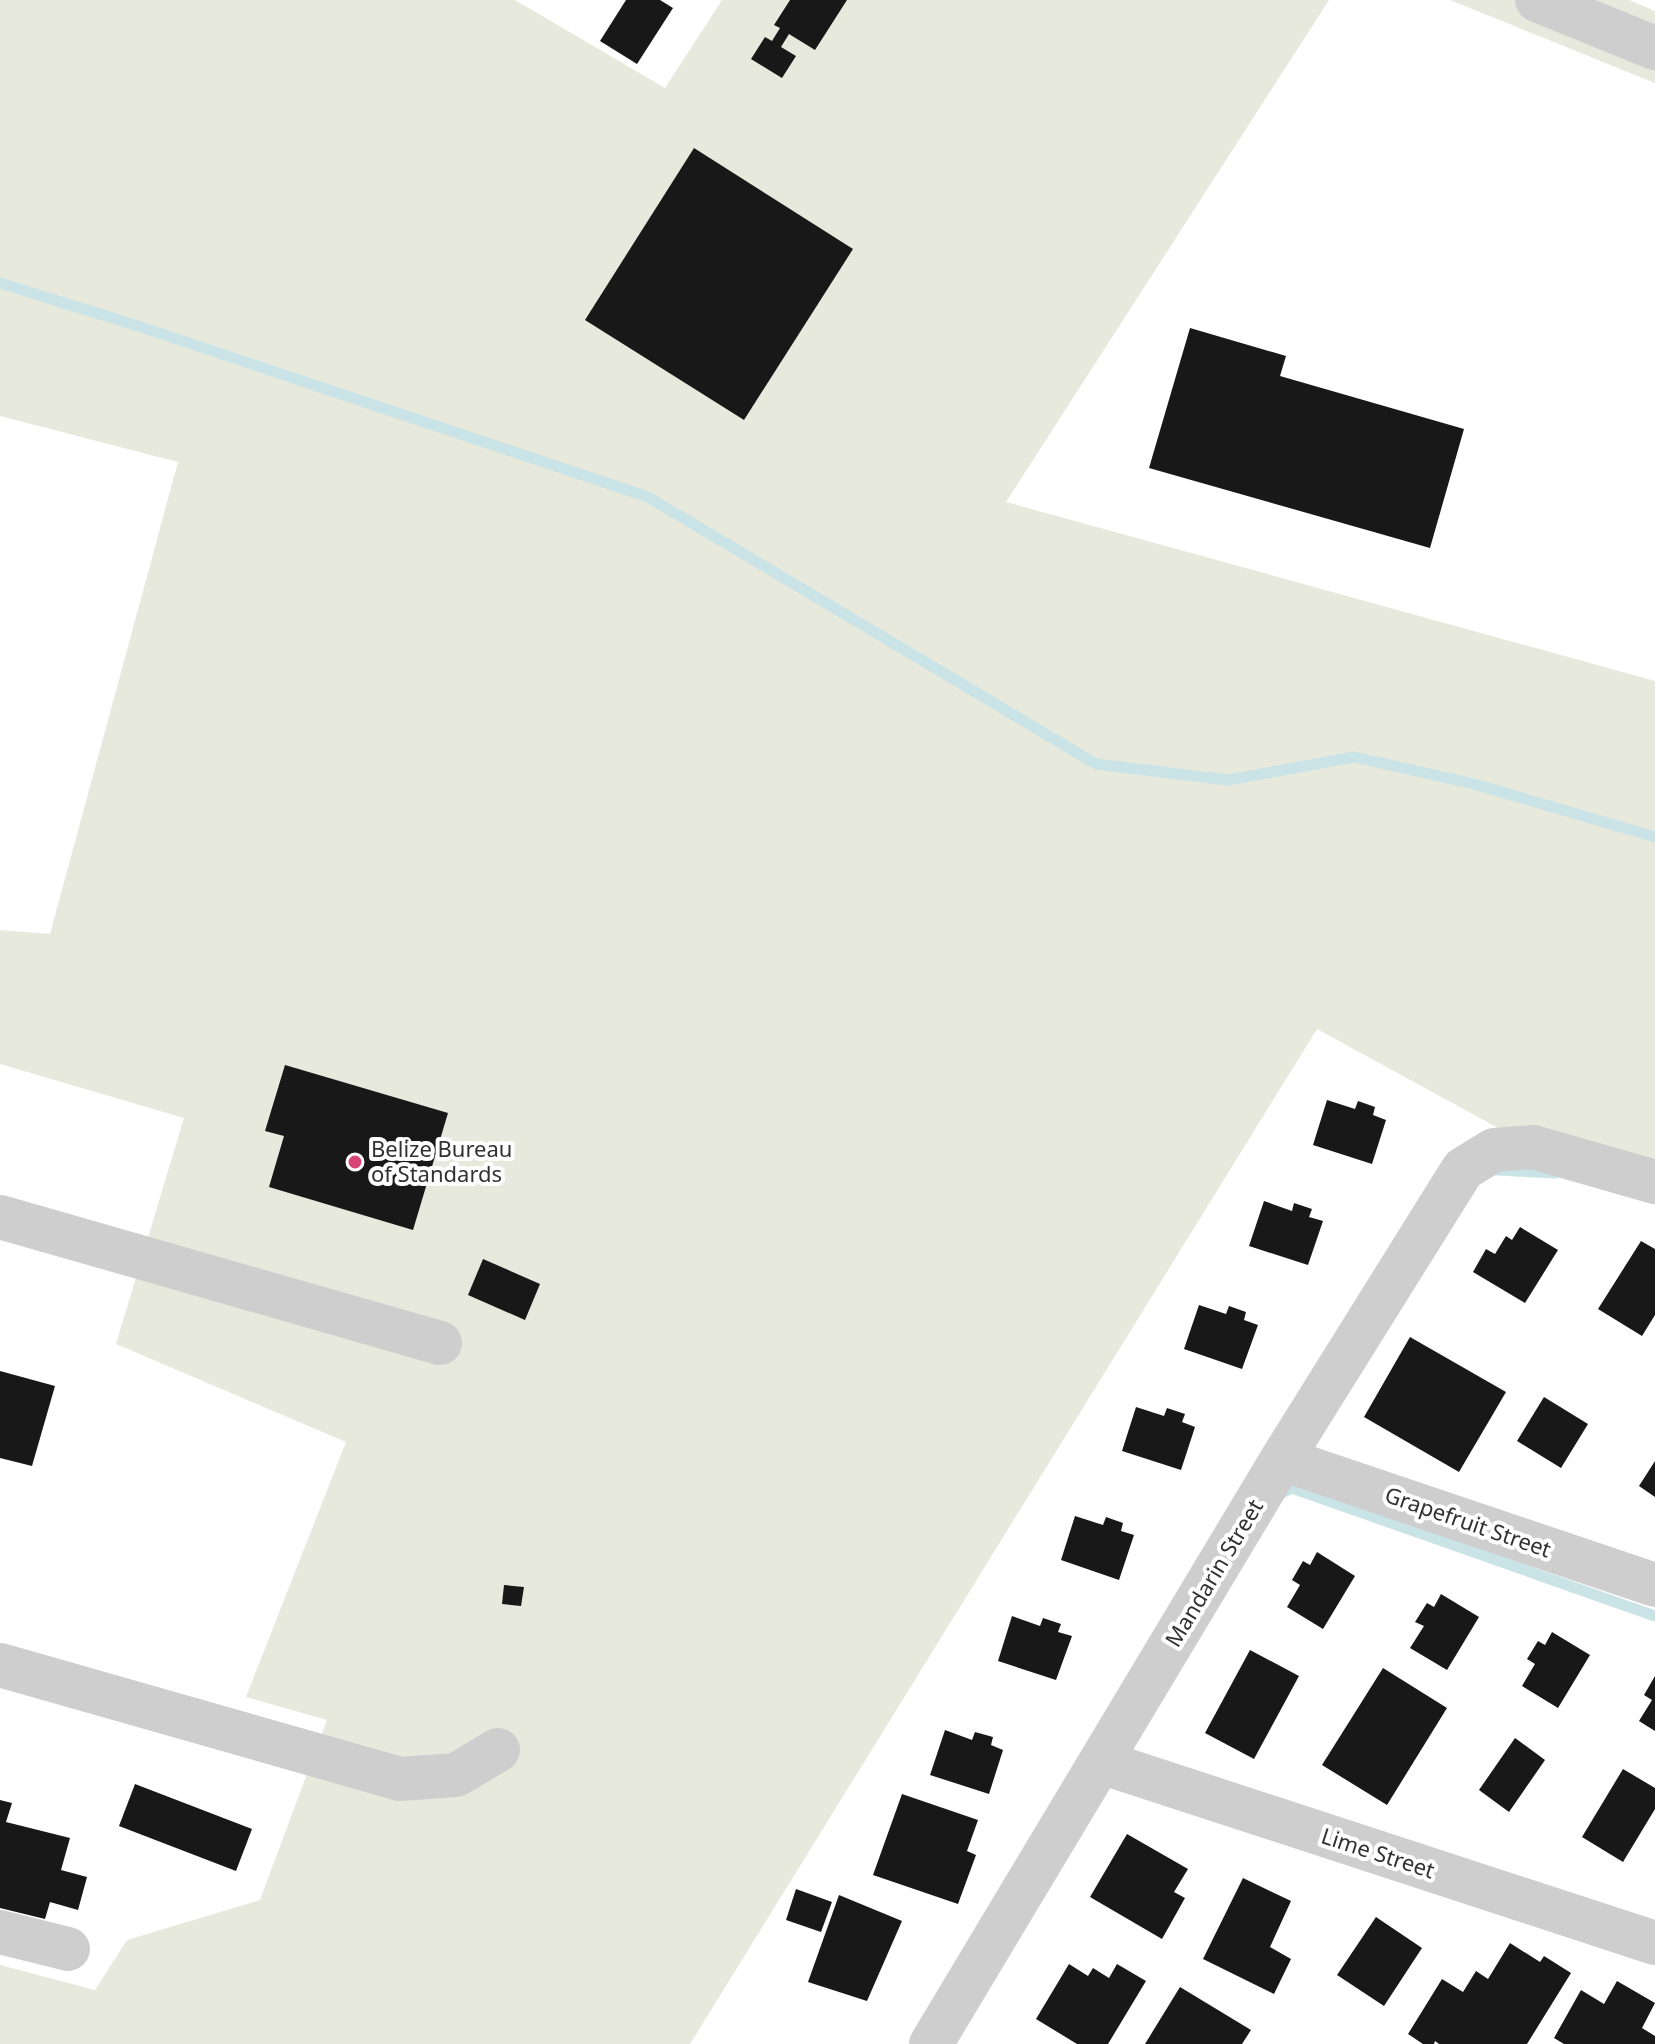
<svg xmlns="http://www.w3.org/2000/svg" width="1655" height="2044" viewBox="0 0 1655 2044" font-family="'Noto Sans',sans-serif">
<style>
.green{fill:#e7e9dd}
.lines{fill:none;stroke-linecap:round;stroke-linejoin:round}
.stream{stroke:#c9e3e6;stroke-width:11}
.building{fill:#181818}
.minor{stroke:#cecece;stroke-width:44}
.poi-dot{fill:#d64576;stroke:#fff;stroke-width:3}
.labels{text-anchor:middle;stroke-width:8;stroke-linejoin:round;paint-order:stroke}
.poi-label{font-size:22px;fill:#313131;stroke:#fff;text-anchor:start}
.street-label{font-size:22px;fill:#313131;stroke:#fff}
</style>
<rect width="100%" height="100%" fill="#fff"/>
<!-- green -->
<g class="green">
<polygon points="0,0 515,0 665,88 722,0 1329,0 1006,502 1655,681 1655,1182 1533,1147 1317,1029 690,2044 0,2044 0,1965 95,1990 127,1940 260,1900 327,1720 246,1697 346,1442 116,1344 184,1118 0,1064 0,930 50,934 178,462 0,416"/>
<polygon points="1450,0 1629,0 1655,11 1655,83"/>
</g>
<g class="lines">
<!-- stream -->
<g class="stream">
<polyline points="0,283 138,326 648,497 1096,764 1228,780 1354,757 1474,784 1655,837"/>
<polyline points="1497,1170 1556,1173"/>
<polyline points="1277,1495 1292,1488 1655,1616"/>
</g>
</g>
<!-- building -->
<g class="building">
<polygon points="626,0 660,0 673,8 637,64 600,41"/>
<polygon points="790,0 847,0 815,50 789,34 781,47 796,56 782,78 751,59 765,37 772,41 780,28 774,25"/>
<polygon points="694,148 853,249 744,420 585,320"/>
<polygon points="1190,328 1286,356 1280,376 1464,429 1430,548 1149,468"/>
<polygon points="285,1065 448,1113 413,1230 269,1187 284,1136 265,1131"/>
<polygon points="1327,1100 1355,1109 1358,1101 1375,1107 1373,1115 1386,1120 1372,1164 1313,1145"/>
<polygon points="1264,1201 1292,1211 1294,1203 1312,1209 1309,1217 1323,1221 1308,1265 1249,1246"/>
<polygon points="1520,1227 1558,1250 1525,1303 1473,1272 1486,1249 1495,1254 1506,1236 1512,1240"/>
<polygon points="1641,1241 1655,1249 1655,1315 1642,1336 1598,1309"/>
<polygon points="483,1259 540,1284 525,1320 468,1295"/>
<polygon points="1199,1305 1226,1314 1229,1306 1246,1312 1244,1320 1258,1325 1242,1369 1184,1349"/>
<polygon points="1410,1337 1506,1392 1459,1472 1364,1417"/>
<polygon points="0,1371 55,1386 32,1466 0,1458"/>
<polygon points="1544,1397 1588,1424 1561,1468 1517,1441"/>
<polygon points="1136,1407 1164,1416 1167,1408 1185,1414 1182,1422 1195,1427 1181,1470 1122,1451"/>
<polygon points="1655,1461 1655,1497 1639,1486"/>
<polygon points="1075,1516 1103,1525 1106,1517 1123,1523 1121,1531 1134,1535 1119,1580 1061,1560"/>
<polygon points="1317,1552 1355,1576 1323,1629 1287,1607 1300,1585 1292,1580 1303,1561 1310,1565"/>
<polygon points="504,1585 524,1587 521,1606 502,1604"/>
<polygon points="1441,1594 1479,1617 1447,1670 1410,1648 1424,1626 1415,1622 1427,1603 1434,1607"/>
<polygon points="1012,1616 1040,1626 1043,1618 1061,1624 1058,1632 1072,1636 1056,1680 998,1661"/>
<polygon points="1552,1632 1590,1655 1558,1708 1522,1686 1535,1664 1527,1659 1538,1641 1545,1645"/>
<polygon points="1250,1650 1299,1676 1254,1759 1205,1733"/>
<polygon points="1383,1668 1447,1708 1387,1805 1322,1765"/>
<polygon points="1655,1676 1655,1731 1639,1721 1652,1700 1644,1695"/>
<polygon points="945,1730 972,1740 975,1732 993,1737 991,1745 1003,1750 989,1794 930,1775"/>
<polygon points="1515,1738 1545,1760 1509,1812 1479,1790"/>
<polygon points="1623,1769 1655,1788 1655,1809 1623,1862 1582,1837"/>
<polygon points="135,1784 252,1829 236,1871 119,1826"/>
<polygon points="902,1794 978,1820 967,1851 976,1855 958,1904 873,1875"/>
<polygon points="0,1800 12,1803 6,1822 70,1838 61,1870 87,1877 78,1910 50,1902 45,1919 0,1908"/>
<polygon points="1127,1834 1188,1869 1174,1892 1185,1898 1162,1939 1090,1897"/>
<polygon points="1243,1878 1291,1901 1270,1947 1291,1959 1274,1994 1203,1959"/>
<polygon points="796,1889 832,1902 821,1932 786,1920"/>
<polygon points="839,1895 902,1921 867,2001 808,1982"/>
<polygon points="1376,1917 1422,1948 1384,2006 1337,1975"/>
<polygon points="1510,1943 1540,1962 1544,1956 1571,1973 1527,2044 1439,2044 1435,2041 1434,2044 1423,2044 1408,2034 1442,1979 1463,1992 1476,1971 1488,1979"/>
<polygon points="1069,1964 1088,1976 1093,1968 1109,1978 1117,1964 1146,1981 1108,2044 1077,2044 1036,2019"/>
<polygon points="1617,1981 1655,2003 1642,2028 1655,2036 1655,2044 1564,2044 1554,2038 1581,1990 1604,2004"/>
<polygon points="1180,1987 1251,2030 1242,2044 1145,2044"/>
</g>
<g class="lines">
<!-- minor -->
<g class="minor">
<polyline points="1537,0 1655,48"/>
<polyline points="0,1217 440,1343"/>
<polyline points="1282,1459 1655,1585"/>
<polyline points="0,1665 400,1779 456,1775 498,1750"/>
<polyline points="1101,1762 1655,1943"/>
<polyline points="0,1932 68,1949"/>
<polyline points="931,2044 1282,1459 1463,1169 1494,1150 1533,1147 1655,1182"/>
</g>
</g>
<!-- markers -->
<circle class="poi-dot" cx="355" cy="1162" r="8"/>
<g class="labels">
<!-- poi labels -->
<g class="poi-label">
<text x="371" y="1157">Belize Bureau<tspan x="371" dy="25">of Standards</tspan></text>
</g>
<!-- street labels -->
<g class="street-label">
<text transform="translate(1468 1522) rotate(19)" y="8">Grapefruit Street</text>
<text transform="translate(1214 1573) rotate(-59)" y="8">Mandarin Street</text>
<text transform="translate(1378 1853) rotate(18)" y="8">Lime Street</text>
</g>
</g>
</svg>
